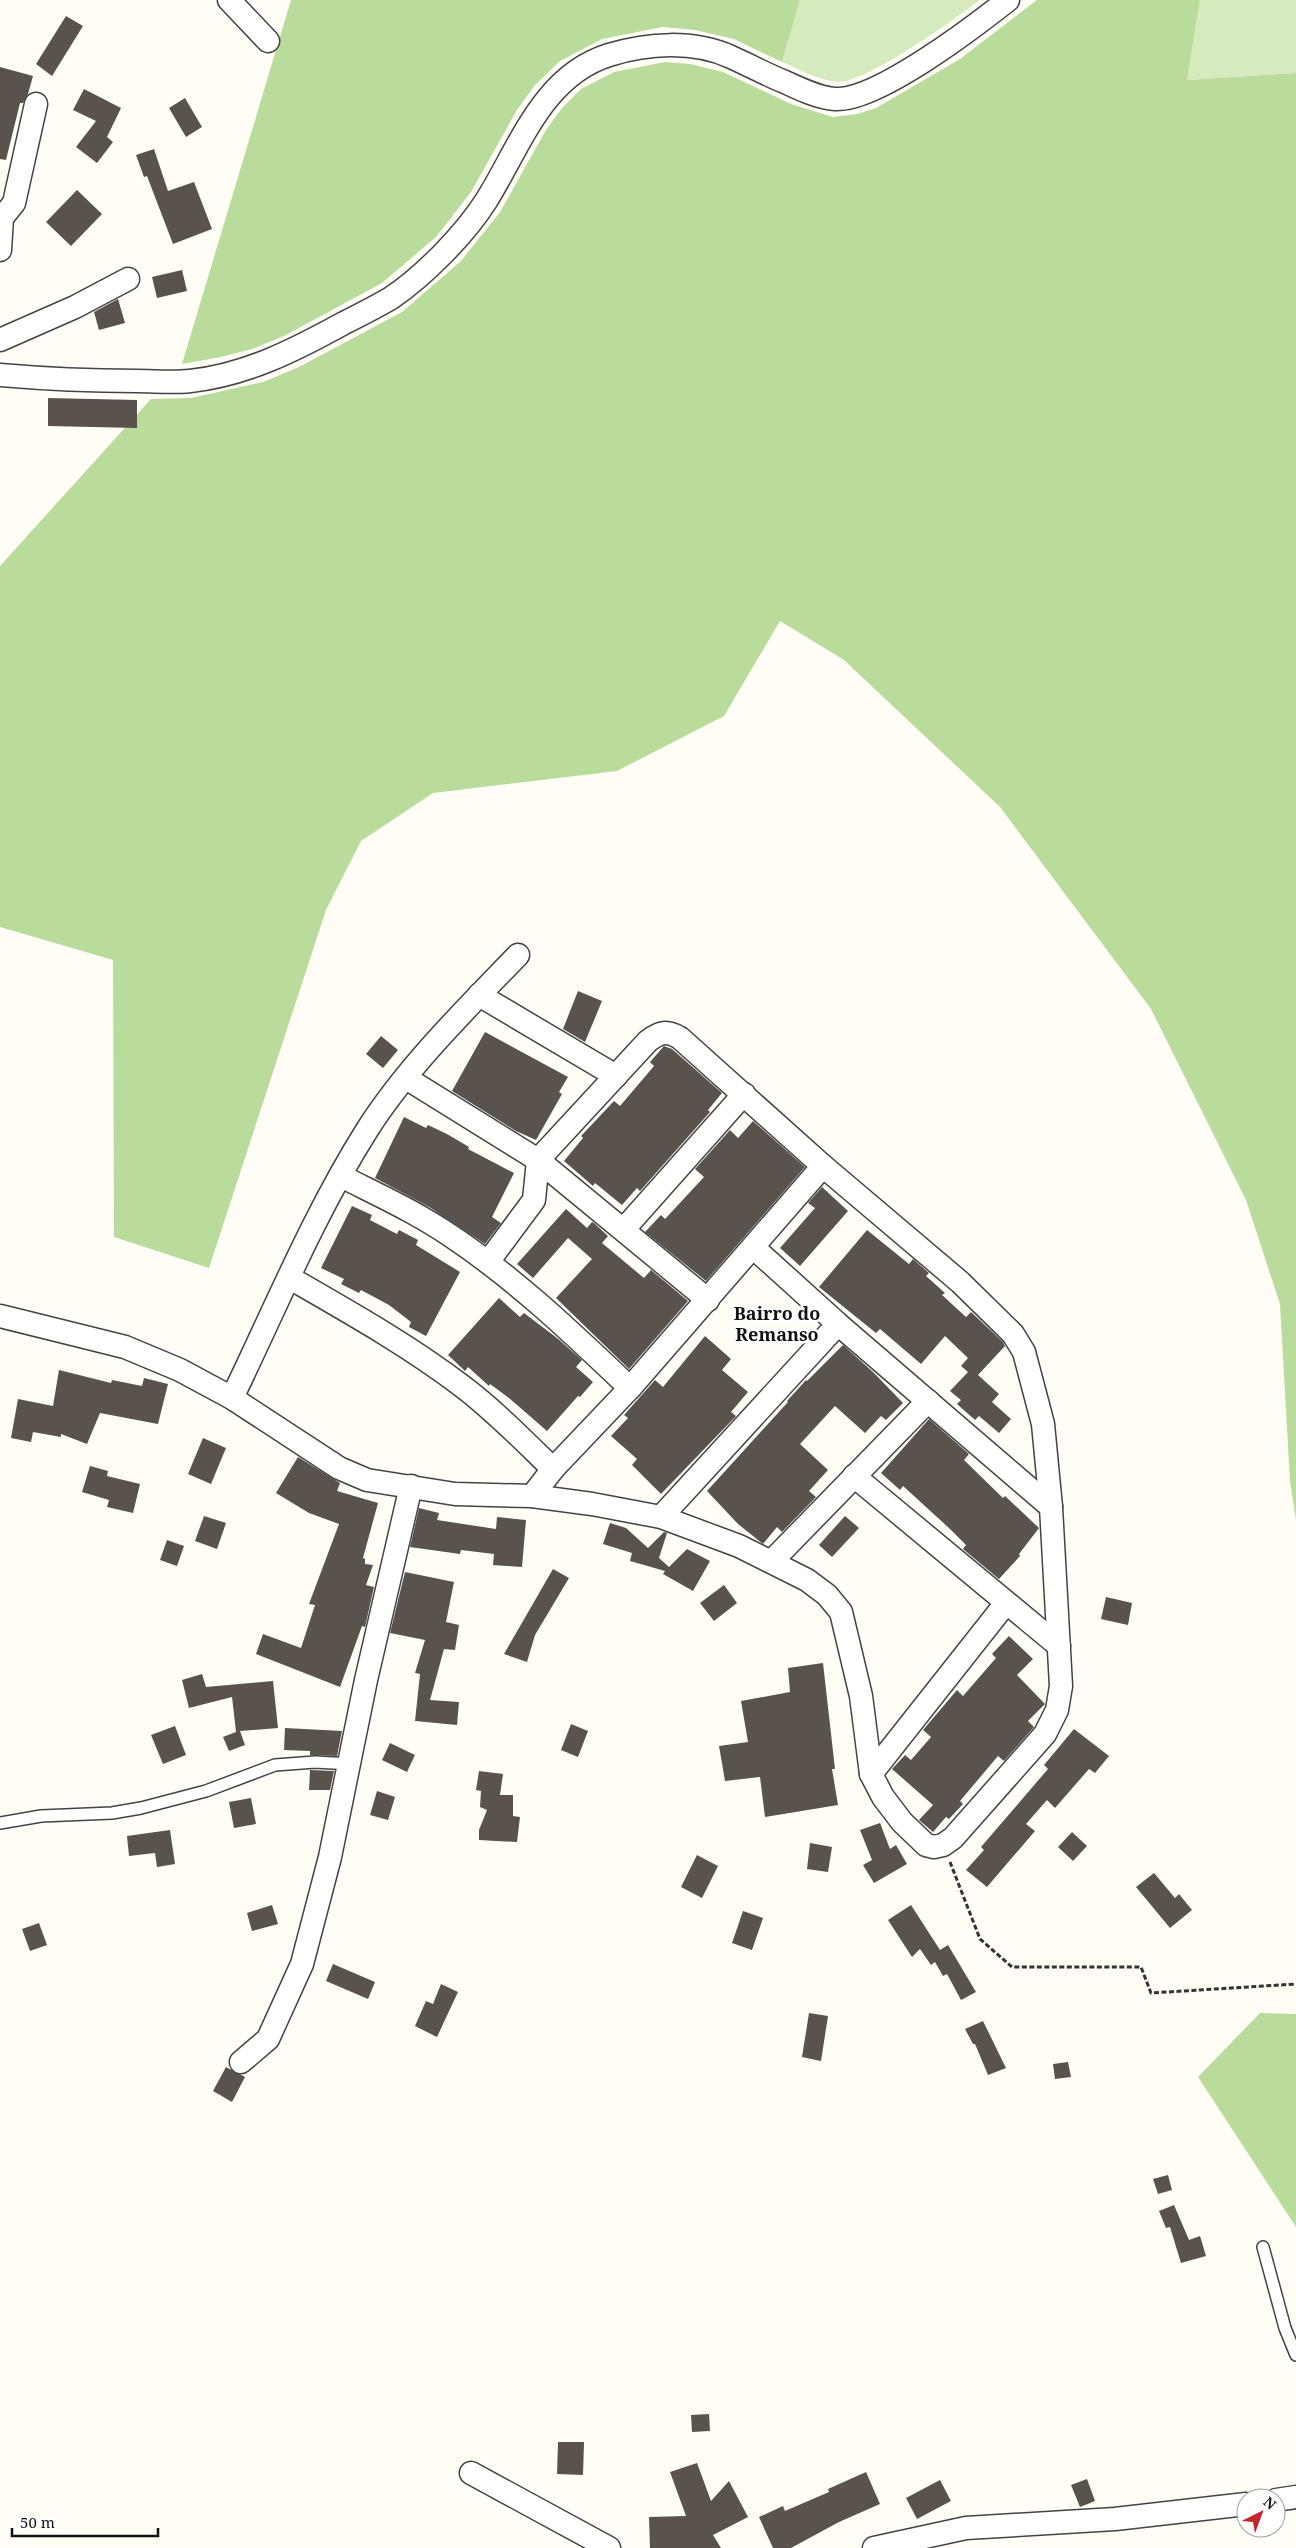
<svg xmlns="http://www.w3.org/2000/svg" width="1296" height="2548" viewBox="0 0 1296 2548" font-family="'Noto Serif',serif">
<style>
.green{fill:#d5ebbd}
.forest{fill:#b9dc9c}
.building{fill:#5a524d}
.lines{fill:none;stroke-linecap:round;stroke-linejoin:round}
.lane-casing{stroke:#444;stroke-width:14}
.street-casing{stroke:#444;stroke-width:25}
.path{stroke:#333;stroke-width:3;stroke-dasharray:5 2.5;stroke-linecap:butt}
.lane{stroke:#fff;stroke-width:11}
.street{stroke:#fff;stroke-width:22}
.labels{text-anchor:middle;stroke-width:5;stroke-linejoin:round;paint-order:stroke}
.neighbourhood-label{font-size:18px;font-weight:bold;fill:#111;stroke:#fff}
</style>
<rect width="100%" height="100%" fill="#fffdf5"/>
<!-- green -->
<g class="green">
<path d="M800 0H980C955 19 865 84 837 82 819 80 798 69 782 62Z"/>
<polygon points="1200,0 1296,0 1296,73 1187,80"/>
</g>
<!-- forest -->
<g class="forest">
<polygon points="291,0 800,0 782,62 734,39 695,30 663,27 602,39 560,61 535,85 517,110 471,192 436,237 382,283 284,336 252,349 221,357 182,364"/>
<polygon points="1037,0 1200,0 1187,80 1296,73 1296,1520 1290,1481 1280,1304 1246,1200 1151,1009 1000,807 844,660 780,621 724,716 617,771 433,793 361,841 326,910 209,1268 114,1237 113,960 0,927 0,566 151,399 191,398 263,382 299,367 402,312 461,261 500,212 546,130 562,108 581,89 614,72 665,62 690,64 723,72 791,104 833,117 857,114 876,108 960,59"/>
<polygon points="1260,2013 1296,2014 1296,2227 1198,2077"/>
</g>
<!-- building -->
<g class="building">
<polygon points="66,16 83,26 52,76 36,64"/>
<polygon points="0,67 33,76 28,94 23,103 20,103 6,160 0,159"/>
<polygon points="84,89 121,108 107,137 113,142 97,163 76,147 96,121 73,110"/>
<polygon points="185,98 202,127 186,137 169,108"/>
<polygon points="154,149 168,191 194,182 212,229 173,244 147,176 144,177 136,155"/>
<polygon points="77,190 102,214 71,246 46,222"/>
<polygon points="182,270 187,291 157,298 152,277"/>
<polygon points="118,299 125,323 99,330 94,312"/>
<polygon points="48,398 137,400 137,428 48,426"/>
<polygon points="578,991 602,1001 585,1042 563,1029"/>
<polygon points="485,1032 568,1077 559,1092 562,1094 536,1140 516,1131 452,1091"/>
<polygon points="381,1036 398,1050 383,1068 366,1054"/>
<polygon points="664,1046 672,1049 722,1093 708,1110 710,1112 640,1191 637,1188 622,1205 595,1183 593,1186 564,1161 583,1138 581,1136 614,1101 620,1106 654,1066 650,1062"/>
<polygon points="404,1117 426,1128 428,1125 447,1134 469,1147 468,1149 514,1173 492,1217 501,1223 485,1244 431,1208 375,1178"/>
<polygon points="753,1121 805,1167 706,1281 645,1232 661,1215 665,1219 704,1177 695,1169 730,1130 738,1138"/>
<polygon points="822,1187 848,1211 800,1266 780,1248 815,1208 808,1203"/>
<polygon points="352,1206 372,1215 370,1220 397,1234 399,1230 418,1240 416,1245 460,1272 426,1336 409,1327 411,1322 389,1305 361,1290 359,1293 341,1284 344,1279 321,1268"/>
<polygon points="566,1209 587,1228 592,1222 594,1223 608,1236 602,1243 644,1278 651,1270 688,1301 629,1369 556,1298 592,1259 568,1238 533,1278 517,1264"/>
<polygon points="867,1230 909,1264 913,1259 929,1273 926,1276 945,1293 942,1295 966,1317 971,1312 1003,1342 1005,1346 978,1375 999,1394 992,1402 1011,1419 999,1433 979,1416 975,1420 957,1404 961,1400 950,1391 968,1372 961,1366 968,1358 945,1336 921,1364 880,1329 876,1333 819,1287"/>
<polygon points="499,1298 520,1317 524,1313 557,1338 582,1360 576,1367 593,1382 580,1397 578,1396 547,1431 509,1398 490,1384 489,1386 468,1367 465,1371 448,1355"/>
<polygon points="705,1336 731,1359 722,1370 748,1392 731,1412 736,1416 661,1494 632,1465 637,1459 611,1436 628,1418 624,1415 655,1380 663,1387"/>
<polygon points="843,1345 873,1372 903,1403 886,1420 881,1416 865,1433 835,1406 800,1444 828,1470 809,1491 816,1497 782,1532 777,1527 763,1544 738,1524 707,1491 788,1402 787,1401 806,1380 807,1381"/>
<polygon points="59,1370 111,1383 112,1380 142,1386 144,1378 168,1384 158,1424 100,1413 87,1444 61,1434 61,1437 33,1432 31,1442 11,1438 18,1399 53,1406"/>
<polygon points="929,1419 969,1454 964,1460 1003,1498 1005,1496 1039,1528 1019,1554 1020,1556 999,1579 963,1549 966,1545 949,1528 903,1486 900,1490 881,1473"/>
<polygon points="203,1438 226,1448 211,1484 188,1474"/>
<polygon points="298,1457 340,1483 337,1491 378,1503 363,1558 365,1559 365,1564 373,1565 366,1585 374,1587 365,1627 362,1626 340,1687 256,1654 263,1634 301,1648 315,1605 309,1604 339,1524 309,1513 276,1493"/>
<polygon points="90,1466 108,1471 107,1476 140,1484 133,1513 107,1507 109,1500 82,1492"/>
<polygon points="419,1508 439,1513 437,1520 496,1529 497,1517 526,1520 522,1567 493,1565 494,1554 461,1550 460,1554 410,1547"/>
<polygon points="204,1516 226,1523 217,1549 195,1541"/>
<polygon points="845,1516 859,1528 832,1557 819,1545"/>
<polygon points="610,1523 626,1528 648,1548 664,1532 667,1533 659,1558 669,1567 687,1549 710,1561 693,1591 663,1574 665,1571 630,1561 632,1553 603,1544"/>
<polygon points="167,1540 184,1546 177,1566 160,1560"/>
<polygon points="553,1569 569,1578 535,1635 527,1662 504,1654"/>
<polygon points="405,1572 454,1582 446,1622 459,1625 455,1650 444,1649 430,1700 459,1702 457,1725 415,1721 420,1674 415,1673 425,1640 390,1633"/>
<polygon points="724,1585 737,1603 714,1621 700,1603"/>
<polygon points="1106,1597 1132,1603 1128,1625 1101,1619"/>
<polygon points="1009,1636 1033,1659 1017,1675 1045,1704 1028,1721 1034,1727 1004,1761 998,1756 960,1801 963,1804 949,1819 946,1817 933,1832 919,1820 933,1805 892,1769 905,1755 911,1760 931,1737 923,1730 957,1690 963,1696 996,1658 992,1654"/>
<polygon points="823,1663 835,1769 832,1769 838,1805 765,1817 760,1777 725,1781 719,1746 748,1742 741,1701 790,1692 788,1668"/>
<polygon points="202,1674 206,1687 273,1681 278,1728 240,1731 245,1745 229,1751 223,1737 236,1732 232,1697 189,1708 182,1680"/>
<polygon points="571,1724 588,1731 578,1757 561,1750"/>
<polygon points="175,1726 186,1755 163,1764 151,1735"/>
<polygon points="285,1728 342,1731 337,1756 310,1755 310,1751 284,1750"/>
<polygon points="1074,1729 1109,1756 1095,1773 1089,1769 1055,1808 1047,1800 1026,1824 1035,1831 987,1887 966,1870 984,1850 981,1847 1048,1769 1044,1765"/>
<polygon points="390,1743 415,1755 407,1772 382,1760"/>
<polygon points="310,1770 334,1771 330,1790 309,1790"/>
<polygon points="479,1771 503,1774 500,1795 513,1795 513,1816 520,1817 517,1842 479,1840 479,1830 487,1810 480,1807 481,1791 476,1790"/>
<polygon points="377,1791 395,1797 388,1820 370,1815"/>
<polygon points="251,1798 256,1824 234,1828 229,1802"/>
<polygon points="880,1823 890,1849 896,1845 907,1864 874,1883 863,1865 872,1860 860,1830"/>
<polygon points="170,1830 175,1864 157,1867 155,1853 129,1856 127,1836"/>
<polygon points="1072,1832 1087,1846 1073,1861 1058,1847"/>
<polygon points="810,1843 832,1847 828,1872 807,1869"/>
<polygon points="697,1855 718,1866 702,1898 681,1887"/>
<polygon points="1154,1873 1175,1898 1179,1894 1192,1910 1170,1928 1136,1887"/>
<polygon points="272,1905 278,1924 252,1931 247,1913"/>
<polygon points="911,1905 940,1950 948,1945 976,1992 961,2000 947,1974 943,1976 935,1962 931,1965 920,1949 912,1957 888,1920"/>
<polygon points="743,1911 763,1918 752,1950 732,1943"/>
<polygon points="39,1923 47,1945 30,1951 22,1929"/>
<polygon points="333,1964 375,1982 368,1999 326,1981"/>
<polygon points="441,1984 458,1992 437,2037 415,2026 426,2001 433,2004"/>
<polygon points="809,2013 828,2016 821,2061 802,2057"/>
<polygon points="983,2021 1006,2068 988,2075 975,2044 973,2044 965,2029"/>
<polygon points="1068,2062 1071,2077 1055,2079 1053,2064"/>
<polygon points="226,2067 245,2077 232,2102 213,2091"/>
<polygon points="1168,2175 1172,2190 1158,2194 1153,2179"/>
<polygon points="1174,2205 1189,2240 1200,2236 1206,2256 1181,2263 1170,2227 1166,2228 1159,2211"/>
<polygon points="709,2414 710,2431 692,2432 691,2415"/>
<polygon points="558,2442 584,2442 583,2475 557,2474"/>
<polygon points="697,2463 711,2501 729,2481 748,2517 713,2535 721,2548 650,2548 649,2517 686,2516 670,2472"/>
<polygon points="866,2472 880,2504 839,2522 791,2548 773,2548 759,2517 783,2506 785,2511 829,2492 828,2489"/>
<polygon points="1087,2479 1095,2501 1080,2507 1071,2485"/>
<polygon points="940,2480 951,2501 917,2519 906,2498"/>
</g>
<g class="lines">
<!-- lane casing -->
<g class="lane-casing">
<g id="lane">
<polyline points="0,1823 41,1816 112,1813 141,1808 206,1791 275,1765 315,1762 351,1764"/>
<polyline points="1263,2247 1285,2328 1296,2355"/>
</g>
</g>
<!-- street casing -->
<g class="street-casing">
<g id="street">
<polyline points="229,0 268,41"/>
<polyline points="0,250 2,218 14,203 36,104"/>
<polyline points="0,340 75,307 128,279"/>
<path d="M0 375C46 379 90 381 136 381 154 381 172 383 190 381 246 375 295 350 344 323 360 315 376 307 391 298 424 276 465 234 486 201 520 147 542 76 609 55 648 43 693 40 731 57 749 65 767 75 785 82 800 89 819 98 835 99 876 102 975 26 1008 0"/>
<polyline points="479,995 616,1076"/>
<polyline points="406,1078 538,1160 708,1300"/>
<path d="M341 1176C378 1195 416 1212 451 1236 517 1280 573 1334 630 1388"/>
<polyline points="624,1229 744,1094"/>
<polyline points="754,1248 838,1324 1051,1507"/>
<path d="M290 1278C349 1312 408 1345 462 1386 495 1411 524 1441 553 1469"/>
<path d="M0 1316 125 1347 180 1370 232 1398 339 1468 367 1480 455 1494 532 1496 592 1504 661 1517 739 1546 807 1580 827 1595 841 1612 861 1696 871 1774 883 1797 902 1822 926 1845 934 1847 943 1845 953 1838 1045 1734 1057 1710 1061 1686 1051 1507 1043 1424 1024 1352 1013 1334 960 1282 823 1166 680 1038C667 1030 660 1032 648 1041L538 1160 534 1200 488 1262"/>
<path d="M232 1398C275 1309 314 1214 367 1130 407 1067 466 1009 518 955"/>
<polyline points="854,1476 1059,1646"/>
<polyline points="532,1496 553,1469 630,1388 823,1166"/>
<polyline points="661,1517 838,1324"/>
<polyline points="772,1561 928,1401"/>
<polyline points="871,1774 1006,1603"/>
<polyline points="241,2062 268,2039 302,1964 330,1857 366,1680 411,1486"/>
<polyline points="471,2473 609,2548"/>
<polyline points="1276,2500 1296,2497"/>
<polyline points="874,2548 966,2528 1115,2519 1246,2504"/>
</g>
</g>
<!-- path -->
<polyline class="path" points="950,1862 980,1939 1012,1967 1141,1967 1151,1993 1296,1984"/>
<!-- lane -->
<use href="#lane" class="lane"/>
<!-- street -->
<use href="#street" class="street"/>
</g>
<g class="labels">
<!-- neighbourhood labels -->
<g class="neighbourhood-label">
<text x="777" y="1320">Bairro do<tspan x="777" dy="21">Remanso</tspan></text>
</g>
</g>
<!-- north arrow -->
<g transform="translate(1261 2513) rotate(42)"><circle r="24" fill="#ffffff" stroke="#a0a0a0"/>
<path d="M0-4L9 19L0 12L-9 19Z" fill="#c4262e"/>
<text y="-8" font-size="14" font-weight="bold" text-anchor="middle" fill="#111111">N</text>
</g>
<!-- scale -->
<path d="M12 2528v8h146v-8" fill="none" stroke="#111111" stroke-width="2.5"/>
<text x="20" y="2528" font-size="15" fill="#111111" stroke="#ffffff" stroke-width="4" paint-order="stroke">50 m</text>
</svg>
